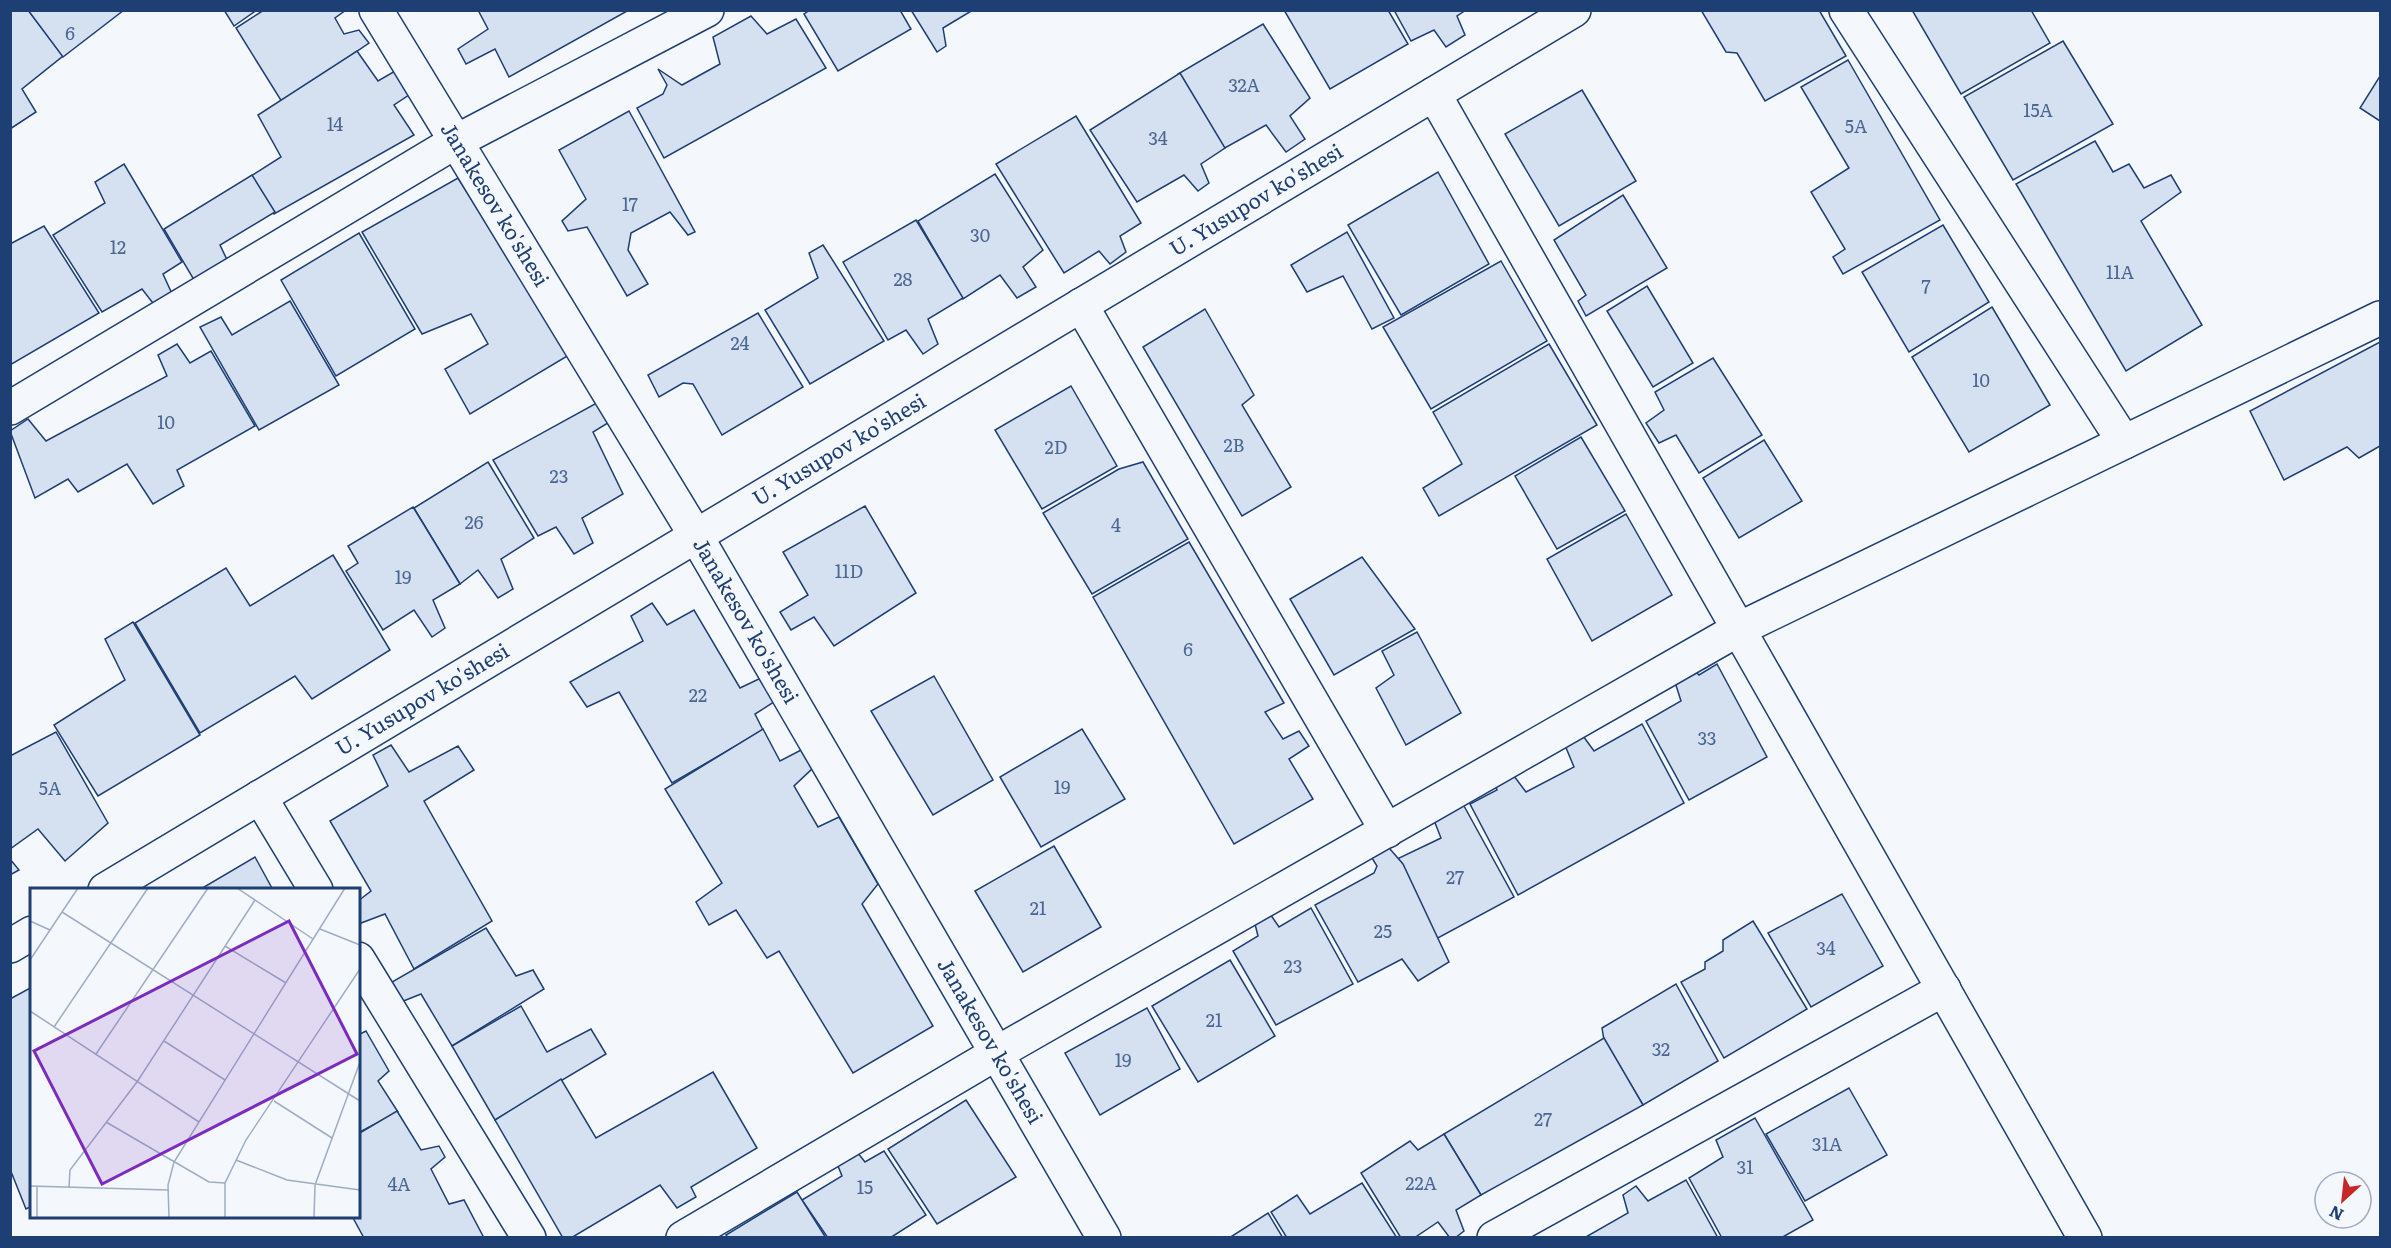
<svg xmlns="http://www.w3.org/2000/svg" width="2391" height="1248" viewBox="0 0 2391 1248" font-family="Literata,serif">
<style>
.building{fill:#d5e0f0;stroke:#1d3f73;stroke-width:1.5}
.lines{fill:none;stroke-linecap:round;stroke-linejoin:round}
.minor-casing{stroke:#1d3f73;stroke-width:36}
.minor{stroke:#f4f7fb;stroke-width:33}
.labels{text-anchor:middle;stroke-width:4.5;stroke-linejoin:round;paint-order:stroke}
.number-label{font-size:18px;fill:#4b6792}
.street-label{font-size:21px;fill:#1d3f73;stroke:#f4f7fb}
.inset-road{fill:none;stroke:#9eadc5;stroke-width:1.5}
.view{fill:#7b2cbf;fill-opacity:0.15;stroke:#7b2cbf;stroke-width:3}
.inset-edge{fill:none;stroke:#1d3f73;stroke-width:3}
</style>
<rect width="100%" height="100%" fill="#f4f7fb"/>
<!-- building -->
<g class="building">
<polygon points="10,10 28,10 63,56 22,89 36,112 10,129"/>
<polygon points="28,10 124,10 63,57"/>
<polygon points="224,10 257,10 234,26"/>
<polygon points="264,10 346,10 335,18 344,34 359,30 369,43 282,102 236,28"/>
<polygon points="478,10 629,10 509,77 495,49 466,64 458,49 488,29"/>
<polygon points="810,10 900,10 911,29 838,71 804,14"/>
<polygon points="911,10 973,10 943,28 946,46 937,52"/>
<polygon points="1284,10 1388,10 1408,44 1330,89"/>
<polygon points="1394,10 1466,10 1457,16 1465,35 1446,47 1434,30 1411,41"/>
<polygon points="1701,10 1819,10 1846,56 1765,101 1737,53 1726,52"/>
<polygon points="1912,10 2031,10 2050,43 1961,94"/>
<polygon points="751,16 767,34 796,19 826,68 664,158 637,108 663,94 667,85 658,69 682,85 720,64 713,37"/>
<polygon points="1263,24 1310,98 1290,116 1305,139 1286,152 1266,125 1223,149 1178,74"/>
<polygon points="2063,41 2113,124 2013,180 1964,97"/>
<polygon points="357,51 378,81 402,67 418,89 394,105 414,135 274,214 251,176 281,157 258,115"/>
<polygon points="1848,60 1940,220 1843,274 1833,257 1845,249 1811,192 1849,168 1801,87"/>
<polygon points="1180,73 1225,148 1201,164 1209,183 1198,191 1184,175 1137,202 1090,130"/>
<polygon points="2380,76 2380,121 2360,108"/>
<polygon points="1582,90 1636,181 1559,226 1505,134"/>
<polygon points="629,111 695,232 688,235 670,212 631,233 628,250 648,284 627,296 587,227 568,231 562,221 586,199 559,150"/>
<polygon points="1076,116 1141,223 1120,236 1126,252 1110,264 1099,251 1064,273 996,164"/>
<polygon points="2095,141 2113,172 2129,164 2144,188 2171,175 2181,192 2141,221 2202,325 2126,371 2016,184"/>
<polygon points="124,164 182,262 163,274 173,296 156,307 142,289 102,312 53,235 105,203 95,182"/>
<polygon points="1438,172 1489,264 1401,315 1348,225"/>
<polygon points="995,174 1043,250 1023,267 1036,287 1017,298 1000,275 963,299 918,221"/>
<polygon points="252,175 275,212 220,245 230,266 197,285 164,229"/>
<polygon points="458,178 569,355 470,414 445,369 488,344 471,314 422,334 362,232"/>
<polygon points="1623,195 1667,268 1586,316 1578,301 1586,295 1554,240"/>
<polygon points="916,220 963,298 928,319 938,344 923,354 906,330 888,340 843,262"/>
<polygon points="1943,225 1989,302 1909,352 1862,272"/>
<polygon points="44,226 99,313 10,365 10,244"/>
<polygon points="1347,232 1394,318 1372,329 1343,276 1307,292 1291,265"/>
<polygon points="359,233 415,329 336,376 281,280"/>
<polygon points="823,245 884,341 810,384 765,310 818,278 809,253"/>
<polygon points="1501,261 1547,341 1431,409 1383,327"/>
<polygon points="1647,286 1693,363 1653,387 1607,311"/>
<polygon points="290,301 339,385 259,430 200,327 221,317 232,335"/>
<polygon points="1992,307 2050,405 1969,452 1912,357"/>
<polygon points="1205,309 1254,395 1242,405 1291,487 1242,516 1143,347"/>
<polygon points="758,313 803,387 722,435 693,384 683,383 659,397 648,375"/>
<polygon points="2380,342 2380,446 2359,458 2347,447 2284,480 2250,411"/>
<polygon points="177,344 190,363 211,351 255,426 177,470 184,486 153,504 127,464 78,492 68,479 35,498 10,431 28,419 46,441 167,376 158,355"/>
<polygon points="1549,344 1597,425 1439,516 1423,488 1462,464 1433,412"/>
<polygon points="1713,358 1762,435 1699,473 1676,435 1659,443 1646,423 1664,410 1655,392"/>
<polygon points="1071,386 1117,466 1042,509 995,430"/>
<polygon points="604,399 616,418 593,432 623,494 582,518 593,543 574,554 556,527 538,536 493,460"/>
<polygon points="1581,437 1625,511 1557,549 1515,476"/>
<polygon points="1764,440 1802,501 1739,538 1703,478"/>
<polygon points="488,462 534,538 501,559 513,589 498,598 478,570 460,584 414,508"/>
<polygon points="1143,462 1188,539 1092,594 1043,513 1119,469"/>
<polygon points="865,506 916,593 834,646 814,617 791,630 780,612 808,595 783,552"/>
<polygon points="413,507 460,584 433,600 445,628 432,637 414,610 383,630 346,571 358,563 348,546"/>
<polygon points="1626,514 1672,595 1592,641 1547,559"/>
<polygon points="1189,542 1284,703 1265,712 1283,739 1299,731 1309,746 1289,759 1313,799 1234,844 1093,597"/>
<polygon points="333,555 390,650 312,699 295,676 200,733 135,623 226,568 250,606"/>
<polygon points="1362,557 1415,629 1334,675 1290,599"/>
<polygon points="652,603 667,625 694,610 740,688 763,677 777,700 755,714 763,730 672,783 619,692 587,707 570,682 643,641 631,616"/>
<polygon points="133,622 200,735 98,796 54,725 125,680 105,639"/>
<polygon points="1417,632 1461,713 1406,745 1376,688 1394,675 1382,651"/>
<polygon points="1717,664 1767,757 1689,800 1646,721 1681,701 1673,676 1691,667 1699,675"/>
<polygon points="934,676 993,780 933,815 871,711"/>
<polygon points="1642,724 1684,803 1518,895 1470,804 1497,790 1492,776 1508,768 1526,792 1574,767 1562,738 1578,729 1594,751"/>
<polygon points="763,729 780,761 803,749 814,767 794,786 818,827 839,817 878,884 862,904 933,1026 853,1073 779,951 767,958 736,910 709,925 696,902 722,883 665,789"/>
<polygon points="1082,729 1125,799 1041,847 1000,777"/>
<polygon points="56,732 108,823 65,861 38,829 10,849 10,756"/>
<polygon points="391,745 409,772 458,746 474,770 424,801 492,921 414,969 385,914 361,923 358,919 358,901 371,891 330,821 388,786 373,755"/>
<polygon points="1458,795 1514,897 1436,939 1397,859 1441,838 1430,810"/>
<polygon points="1383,841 1403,864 1449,962 1418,981 1402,959 1358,982 1315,905 1374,873 1377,866 1367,850"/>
<polygon points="1054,846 1101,927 1023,972 975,891"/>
<polygon points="255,857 273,890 199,890"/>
<polygon points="10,859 19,870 10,875"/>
<polygon points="1842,894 1883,966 1811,1007 1768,933"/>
<polygon points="1266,908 1279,927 1311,908 1353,984 1276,1025 1233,951 1258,936 1253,916"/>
<polygon points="1753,921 1807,1009 1724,1058 1681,982 1705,969 1705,962 1723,951 1723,940"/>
<polygon points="486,928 516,976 533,970 544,989 452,1046 421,994 401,1002 392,982"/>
<polygon points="1230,960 1275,1036 1198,1082 1152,1006"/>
<polygon points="1676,984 1718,1061 1643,1105 1604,1040 1602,1028"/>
<polygon points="32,987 32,1206 26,1209 10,1169 10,999"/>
<polygon points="521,1006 547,1052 591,1029 606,1054 495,1120 452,1046"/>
<polygon points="1147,1008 1180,1069 1100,1115 1065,1053"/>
<polygon points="366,1031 389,1071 378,1081 398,1112 358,1133 358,1035"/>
<polygon points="1604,1038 1643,1105 1481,1195 1444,1134"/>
<polygon points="713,1072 757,1148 691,1187 696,1197 677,1208 660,1185 571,1238 563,1238 495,1120 561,1079 596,1138"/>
<polygon points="1849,1088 1887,1155 1805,1201 1766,1134"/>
<polygon points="966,1100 1016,1177 937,1224 888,1149"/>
<polygon points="397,1111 421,1150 439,1146 445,1157 431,1169 449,1204 464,1200 484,1238 364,1238 352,1216 358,1216 358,1134"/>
<polygon points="1755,1118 1813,1220 1781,1238 1722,1238 1689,1178 1723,1157 1716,1140"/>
<polygon points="1444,1134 1481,1195 1456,1210 1464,1231 1455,1238 1450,1238 1438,1222 1414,1238 1401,1238 1361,1173 1410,1141 1418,1150"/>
<polygon points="849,1142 865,1162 884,1151 926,1215 890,1238 828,1238 802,1200 842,1176 832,1151"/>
<polygon points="1686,1180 1718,1238 1584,1238 1628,1213 1623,1195 1636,1186 1648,1201"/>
<polygon points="1362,1183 1397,1238 1287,1238 1271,1212 1297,1195 1310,1214"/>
<polygon points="797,1192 826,1238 728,1238 726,1235"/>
<polygon points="1268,1213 1283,1238 1229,1238"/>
</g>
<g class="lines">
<!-- minor casing -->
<g class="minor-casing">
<g id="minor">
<path id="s1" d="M376 10 696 536 1104 1238"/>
<polyline points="1846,10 2124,442"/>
<polyline points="1434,94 2085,1238"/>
<polyline points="1081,305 1387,831"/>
<polyline points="10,408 455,142 707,10"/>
<polyline points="260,797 316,890"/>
<path id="s2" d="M105 890 1574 10"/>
<polyline points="10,946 32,933"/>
<polyline points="358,959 529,1238"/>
<polyline points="683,1238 997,1053 1739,629 2380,318"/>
<polyline points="1494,1238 1944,989"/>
</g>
</g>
<!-- minor -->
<use href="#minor" class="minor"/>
</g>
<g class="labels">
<!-- number labels -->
<g class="number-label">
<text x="70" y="40">6</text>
<text x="1244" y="92">32A</text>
<text x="2038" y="117">15A</text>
<text x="335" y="131">14</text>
<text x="1856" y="133">5A</text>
<text x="1158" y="145">34</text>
<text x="630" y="211">17</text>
<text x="980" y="242">30</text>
<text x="118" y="254">12</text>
<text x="2120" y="279">11A</text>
<text x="903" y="286">28</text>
<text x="1926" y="293">7</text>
<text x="740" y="350">24</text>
<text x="1981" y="387">10</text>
<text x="166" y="429">10</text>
<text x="1234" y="452">2B</text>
<text x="1056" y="454">2D</text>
<text x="559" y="483">23</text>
<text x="474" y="529">26</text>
<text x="1116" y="532">4</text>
<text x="849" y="578">11D</text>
<text x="403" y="584">19</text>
<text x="1188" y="656">6</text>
<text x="698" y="702">22</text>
<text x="1707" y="745">33</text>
<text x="1062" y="794">19</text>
<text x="50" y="795">5A</text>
<text x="1455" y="884">27</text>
<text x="1038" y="915">21</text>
<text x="1383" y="938">25</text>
<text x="1826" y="955">34</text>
<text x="1293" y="973">23</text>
<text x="1214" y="1027">21</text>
<text x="1661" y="1056">32</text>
<text x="1123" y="1067">19</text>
<text x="1543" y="1126">27</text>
<text x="1827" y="1151">31A</text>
<text x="1745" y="1174">31</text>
<text x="1421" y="1190">22A</text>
<text x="399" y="1191">4A</text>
<text x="865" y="1194">15</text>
</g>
<!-- street labels -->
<g class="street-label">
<text dy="7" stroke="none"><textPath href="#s2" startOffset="1342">U. Yusupov ko'shesi</textPath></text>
<text dy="7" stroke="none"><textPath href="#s1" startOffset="228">Janakesov ko'shesi</textPath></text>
<text dy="7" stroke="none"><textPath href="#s2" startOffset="856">U. Yusupov ko'shesi</textPath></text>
<text dy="7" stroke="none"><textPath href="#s1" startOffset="714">Janakesov ko'shesi</textPath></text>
<text dy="7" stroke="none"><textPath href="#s2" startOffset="370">U. Yusupov ko'shesi</textPath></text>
<text dy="7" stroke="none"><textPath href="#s1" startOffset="1200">Janakesov ko'shesi</textPath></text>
</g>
</g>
<!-- overview -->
<g transform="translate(30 888)">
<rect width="330" height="330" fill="#f4f7fb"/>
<path class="inset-road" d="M207 0 283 51M32 24 330 213M0 33 20 42M290 41 330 57M195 58 256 95M0 72 48 0M0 123 169 234M24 139 118 0M134 153 195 192M66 166 178 0M244 213 302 250M76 234 179 294 195 295M206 272 257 292 330 302M0 298 138 302M7 299V330M39 299 40 282 107 194 225 12M139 330 138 297 144 274 315 0M195 330V295L216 252 330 81M284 330 285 297 330 174"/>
<path class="view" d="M259 33 327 166 72 296 4 163Z"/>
<rect width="330" height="330" class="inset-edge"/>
</g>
<!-- border -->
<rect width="2391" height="1248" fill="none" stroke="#1d3f73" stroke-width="24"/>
<!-- north arrow -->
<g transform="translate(2343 1200) rotate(207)"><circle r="28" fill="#f4f7fb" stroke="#9eadc5" stroke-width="1.5"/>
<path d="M0-4.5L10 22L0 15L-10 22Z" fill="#c62828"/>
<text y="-9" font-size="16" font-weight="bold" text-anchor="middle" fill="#1d3f73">N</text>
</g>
</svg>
